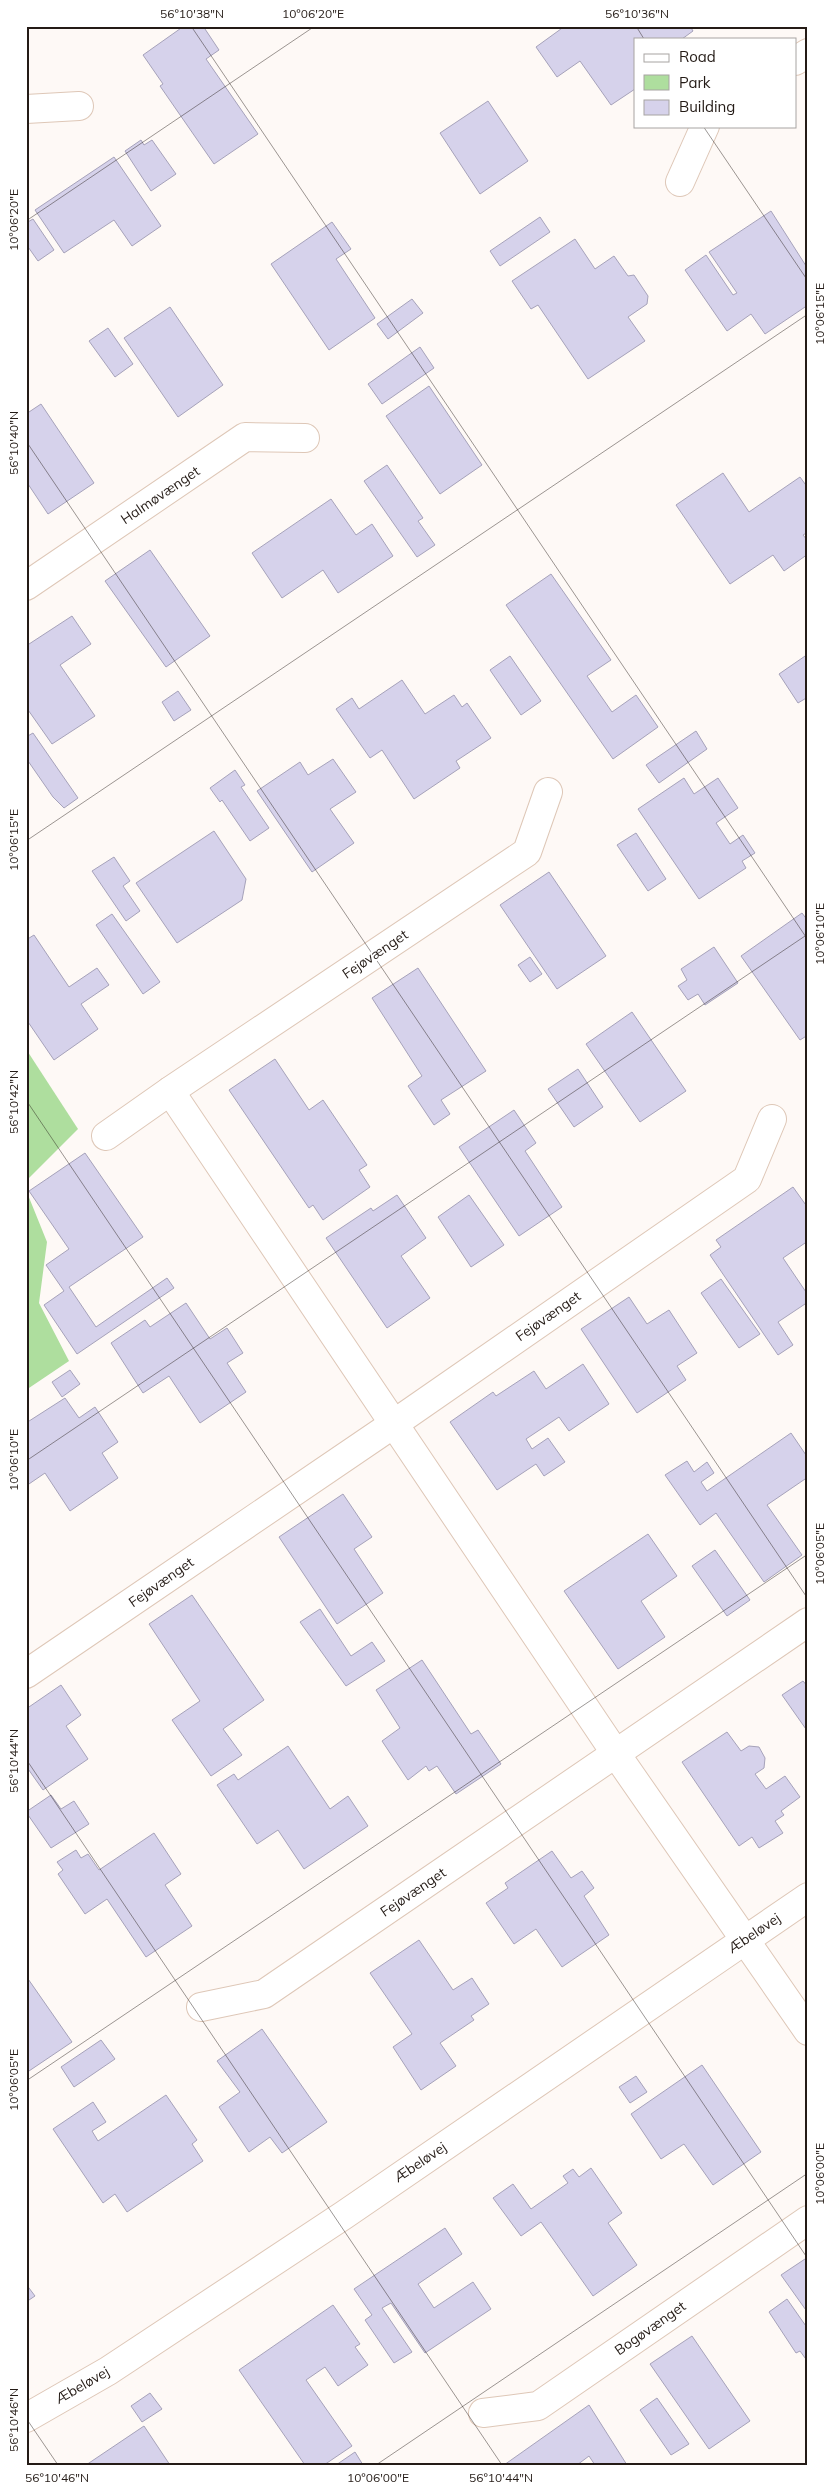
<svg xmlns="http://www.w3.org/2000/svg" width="834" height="2491" viewBox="0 0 834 2491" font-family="Mulish,sans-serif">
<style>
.green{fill:#aede9e}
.building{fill:#d6d2eb;stroke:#a6a2ba}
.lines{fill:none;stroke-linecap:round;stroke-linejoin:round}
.minor-casing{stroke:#dec7b7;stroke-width:30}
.minor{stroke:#fff;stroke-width:28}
.ticks{fill:none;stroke:#241b16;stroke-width:1;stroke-opacity:0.45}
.labels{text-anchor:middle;stroke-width:4.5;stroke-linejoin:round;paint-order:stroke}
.street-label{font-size:14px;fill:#241b16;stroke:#fff}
.neatline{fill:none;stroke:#241b16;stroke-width:2}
.ticks-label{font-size:12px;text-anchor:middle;fill:#241b16}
</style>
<rect width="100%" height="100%" fill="#fef9f6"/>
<!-- green -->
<g class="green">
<polygon points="26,1049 78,1129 26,1181"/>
<polygon points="26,1190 47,1242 39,1303 69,1361 26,1390"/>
</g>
<!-- building -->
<g class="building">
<polygon points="184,26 203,26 219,50 206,59 258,134 214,164 160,86 163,84 143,55"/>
<polygon points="565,26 690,26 693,31 682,39 635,39 635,89 611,105 580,61 557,77 536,47"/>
<polygon points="488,101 528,161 480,194 440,133"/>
<polygon points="141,140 144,145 152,140 176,174 151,191 125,151"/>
<polygon points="114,157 161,226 132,246 114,220 64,253 35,210"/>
<polygon points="771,211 808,269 808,305 765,334 751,314 727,331 685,270 706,255 733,295 737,293 709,252"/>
<polygon points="540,217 550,232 500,266 490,251"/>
<polygon points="33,219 54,250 38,261 26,244 26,223"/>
<polygon points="332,222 351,249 336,259 375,318 329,350 271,264"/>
<polygon points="575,239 595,269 614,256 628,276 634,275 648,296 647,304 628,317 645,341 588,379 538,305 531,309 512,281"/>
<polygon points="412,299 423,313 388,339 377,324"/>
<polygon points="170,307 223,385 178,417 124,338"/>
<polygon points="108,328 133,364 115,377 89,341"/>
<polygon points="420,347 434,368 382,404 368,384"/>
<polygon points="429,386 482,465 440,494 386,416"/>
<polygon points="41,404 94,483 48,514 26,481 26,414"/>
<polygon points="387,465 423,518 418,521 435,545 417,557 364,481"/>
<polygon points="723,473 749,512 800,477 808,488 808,532 803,535 808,541 808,554 784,571 773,555 730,584 676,505"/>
<polygon points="331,499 356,535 372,524 393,556 338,593 323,570 282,598 252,553"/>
<polygon points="150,550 210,636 166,667 105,581"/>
<polygon points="551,574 611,660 587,676 612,712 636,695 658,727 613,759 506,605"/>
<polygon points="72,616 91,644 60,665 95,716 52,744 26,707 26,646"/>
<polygon points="808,654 808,697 798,703 779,674"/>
<polygon points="510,656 541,701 521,715 490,670"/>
<polygon points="402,680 425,714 454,695 462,707 467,703 491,738 456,761 460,768 414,799 382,750 370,758 336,709 352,698 359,709"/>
<polygon points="178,691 191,710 174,721 162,702"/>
<polygon points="696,731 707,749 659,783 646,765"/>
<polygon points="33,733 78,798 64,808 53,797 26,758 26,737"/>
<polygon points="333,759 356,792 330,809 354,843 312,872 257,791 300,762 308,775"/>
<polygon points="235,770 245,785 241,787 269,828 250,841 222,800 220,802 210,788"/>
<polygon points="684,778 694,794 718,778 738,808 716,823 730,844 743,835 755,853 742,861 746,868 699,899 638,809"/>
<polygon points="214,831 246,879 242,900 177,943 136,883"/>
<polygon points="636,833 666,879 648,891 617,845"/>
<polygon points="114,857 130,881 123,886 140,911 126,921 92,871"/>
<polygon points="549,872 606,956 557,989 500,905"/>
<polygon points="802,913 808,921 808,1035 800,1040 741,956"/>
<polygon points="112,914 160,982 143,994 96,925"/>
<polygon points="34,935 69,987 97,968 109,985 81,1004 98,1029 54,1060 26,1019 26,940"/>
<polygon points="714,947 738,983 705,1005 698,994 688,1000 678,986 687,980 681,969"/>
<polygon points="530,957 542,974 530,982 518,965"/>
<polygon points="418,968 486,1071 441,1100 450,1114 434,1125 408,1086 422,1076 372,998"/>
<polygon points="632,1012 686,1091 640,1122 586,1044"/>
<polygon points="275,1059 309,1110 323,1100 367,1165 359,1170 370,1187 323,1220 313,1205 309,1208 229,1090"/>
<polygon points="578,1069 603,1107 574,1127 548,1089"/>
<polygon points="514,1110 536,1143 525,1151 562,1207 519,1236 459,1147"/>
<polygon points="85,1153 143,1237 69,1287 96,1327 167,1278 174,1288 77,1354 44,1305 64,1291 46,1265 69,1249 29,1191"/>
<polygon points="793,1187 808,1208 808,1241 783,1258 808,1295 808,1302 778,1322 793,1345 778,1355 710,1255 721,1247 716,1240"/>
<polygon points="397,1195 426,1238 401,1256 430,1298 387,1328 326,1238 371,1208 373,1211"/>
<polygon points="469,1195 504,1245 471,1267 438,1217"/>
<polygon points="721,1279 760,1334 739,1348 701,1293"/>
<polygon points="629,1297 647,1324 669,1310 697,1353 677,1366 686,1380 637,1413 581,1329"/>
<polygon points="186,1303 210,1339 227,1328 243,1353 227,1363 246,1392 200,1423 169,1376 143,1393 111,1343 145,1320 150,1327"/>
<polygon points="583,1364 609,1404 569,1431 559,1417 526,1439 532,1449 548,1438 565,1462 544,1476 536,1464 497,1490 450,1422 493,1392 496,1396 534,1371 546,1389"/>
<polygon points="70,1370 80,1384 62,1397 52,1382"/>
<polygon points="65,1398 79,1418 95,1407 118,1442 102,1453 118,1478 70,1511 45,1473 26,1486 26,1423"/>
<polygon points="791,1433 808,1458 808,1477 767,1505 802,1555 764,1582 716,1513 700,1525 665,1475 687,1461 694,1472 707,1462 714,1473 701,1482 707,1491"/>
<polygon points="343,1494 372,1537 354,1549 383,1593 337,1624 279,1537"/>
<polygon points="648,1534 677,1576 641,1601 665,1637 618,1669 564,1591"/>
<polygon points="715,1550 750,1600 727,1616 692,1566"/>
<polygon points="192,1595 264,1700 223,1729 242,1755 211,1776 172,1720 200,1701 149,1624"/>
<polygon points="320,1609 351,1656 372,1642 385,1661 346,1686 300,1622"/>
<polygon points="422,1660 471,1734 478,1730 501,1764 456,1794 437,1766 429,1771 426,1766 408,1780 382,1741 400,1728 376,1690"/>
<polygon points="803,1681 808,1687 808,1732 782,1695"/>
<polygon points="61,1685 81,1715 66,1726 88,1759 43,1790 26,1766 26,1709"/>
<polygon points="727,1732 741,1751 749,1746 759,1747 765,1758 764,1768 755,1774 766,1789 785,1776 800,1797 781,1811 784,1815 775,1821 783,1833 759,1848 752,1837 739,1846 682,1762"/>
<polygon points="288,1746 330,1809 348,1796 368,1826 304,1869 278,1830 257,1844 217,1785 234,1774 238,1780"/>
<polygon points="51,1795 61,1809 74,1801 89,1824 51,1848 26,1812"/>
<polygon points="154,1833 181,1874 165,1885 192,1926 146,1957 107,1899 85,1914 58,1874 63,1870 57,1862 76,1850 81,1858 88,1854 99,1870"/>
<polygon points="552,1851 571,1878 582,1871 594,1888 584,1896 609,1935 562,1967 536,1929 514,1944 486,1903 508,1888 505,1883"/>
<polygon points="419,1940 453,1990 472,1978 489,2004 471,2016 474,2020 440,2043 456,2066 421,2090 393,2047 412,2034 370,1973"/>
<polygon points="26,1976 72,2042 26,2073"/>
<polygon points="262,2029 327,2122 282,2153 270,2137 249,2152 219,2107 240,2092 217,2061"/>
<polygon points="101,2040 115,2059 74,2087 61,2067"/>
<polygon points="702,2065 761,2152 713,2185 684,2144 661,2159 631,2114"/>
<polygon points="636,2076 647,2092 630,2103 619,2087"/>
<polygon points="166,2095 197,2140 192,2144 203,2161 127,2212 115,2194 103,2203 53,2129 93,2102 106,2122 92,2131 98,2141"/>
<polygon points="591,2168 622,2213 608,2223 637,2265 593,2296 541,2222 521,2236 493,2198 513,2184 531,2209 568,2183 563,2176 573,2169 579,2177"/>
<polygon points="445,2228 462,2254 418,2284 434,2308 473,2282 491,2309 425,2353 391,2303 382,2308 412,2352 394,2363 365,2320 372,2315 354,2289"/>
<polygon points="808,2257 808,2313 781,2275"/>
<polygon points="26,2284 35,2296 26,2302"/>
<polygon points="787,2299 808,2329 808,2362 800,2351 796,2353 769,2312"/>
<polygon points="333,2305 360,2344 355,2347 368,2365 338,2386 325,2367 306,2380 352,2446 324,2465 305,2465 239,2370"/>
<polygon points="692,2336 750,2421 709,2449 650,2364"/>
<polygon points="150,2393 162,2409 142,2422 131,2406"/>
<polygon points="657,2398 689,2444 671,2455 640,2410"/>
<polygon points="589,2405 627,2465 595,2465 589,2456 577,2465 504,2465"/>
<polygon points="144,2426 170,2465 86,2465"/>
<polygon points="355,2452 363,2465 336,2465"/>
</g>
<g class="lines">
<!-- minor casing -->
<g class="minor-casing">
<g id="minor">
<polyline points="795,61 808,53"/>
<polyline points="26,109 79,106"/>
<polyline points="680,182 705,126"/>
<polyline points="26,586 245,437 305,438"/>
<polyline points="170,1091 616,1754 808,2031"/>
<polyline points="106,1136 170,1091 527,852 548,792"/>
<polyline points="26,1674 395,1423 747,1179 772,1119"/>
<polyline points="201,2007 264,1994 808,1622"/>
<polyline points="483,2413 538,2406 808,2220"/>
<polyline points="26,2418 108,2371 344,2215 808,1897"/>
</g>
</g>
<!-- minor -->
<use href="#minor" class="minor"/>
</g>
<!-- ticks -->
<path class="ticks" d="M191 26 808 940M636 26 644 39M703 126 808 281M26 221 315 26M26 441 808 1599M26 841 808 314M26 1100 808 2259M26 1461 808 934M26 1759 502 2465M26 2081 808 1554M26 2418 58 2465M376 2465 808 2173"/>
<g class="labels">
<!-- street labels -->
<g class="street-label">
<text transform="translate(160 495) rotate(-34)" y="5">Halmøvænget</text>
<text transform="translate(375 954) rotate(-34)" y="5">Fejøvænget</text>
<text transform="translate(548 1316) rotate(-35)" y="5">Fejøvænget</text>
<text transform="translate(161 1582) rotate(-35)" y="5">Fejøvænget</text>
<text transform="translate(413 1892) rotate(-34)" y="5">Fejøvænget</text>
<text transform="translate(754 1933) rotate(-34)" y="5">Æbeløvej</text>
<text transform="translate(420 2162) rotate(-34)" y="5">Æbeløvej</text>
<text transform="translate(650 2328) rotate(-35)" y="5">Bogøvænget</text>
<text transform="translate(82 2385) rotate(-30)" y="5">Æbeløvej</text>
</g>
</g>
<!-- border -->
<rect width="834" height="2491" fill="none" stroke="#ffffff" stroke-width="55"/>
<!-- legend -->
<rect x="634" y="38" width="162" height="90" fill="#ffffff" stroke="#a7a4a2"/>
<rect x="644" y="54" width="25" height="8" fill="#ffffff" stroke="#a7a4a2"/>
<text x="679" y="62" font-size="15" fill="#241b16">Road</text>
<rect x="644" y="75" width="25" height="15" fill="#aede9e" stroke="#a7a4a2"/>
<text x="679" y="88" font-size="15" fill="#241b16">Park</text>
<rect x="644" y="100" width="25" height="15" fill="#d6d2eb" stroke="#a7a4a2"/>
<text x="679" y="112" font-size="15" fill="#241b16">Building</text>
<rect x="28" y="28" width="778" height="2436" class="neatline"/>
<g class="ticks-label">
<text x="192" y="18">56°10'38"N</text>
<text x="313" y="18">10°06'20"E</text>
<text x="637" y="18">56°10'36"N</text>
<text transform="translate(14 220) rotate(-90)" y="4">10°06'20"E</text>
<text transform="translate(820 314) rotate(-90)" y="4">10°06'15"E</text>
<text transform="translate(14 443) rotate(-90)" y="4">56°10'40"N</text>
<text transform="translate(14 840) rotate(-90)" y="4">10°06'15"E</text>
<text transform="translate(820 934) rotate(-90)" y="4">10°06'10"E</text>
<text transform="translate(14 1102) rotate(-90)" y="4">56°10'42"N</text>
<text transform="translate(14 1460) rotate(-90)" y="4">10°06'10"E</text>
<text transform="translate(820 1554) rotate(-90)" y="4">10°06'05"E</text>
<text transform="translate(14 1761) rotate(-90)" y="4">56°10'44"N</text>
<text transform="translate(14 2080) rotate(-90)" y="4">10°06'05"E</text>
<text transform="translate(820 2174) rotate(-90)" y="4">10°06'00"E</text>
<text transform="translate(14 2420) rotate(-90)" y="4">56°10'46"N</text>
<text x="57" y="2482">56°10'46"N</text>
<text x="378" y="2482">10°06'00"E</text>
<text x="501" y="2482">56°10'44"N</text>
</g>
</svg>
